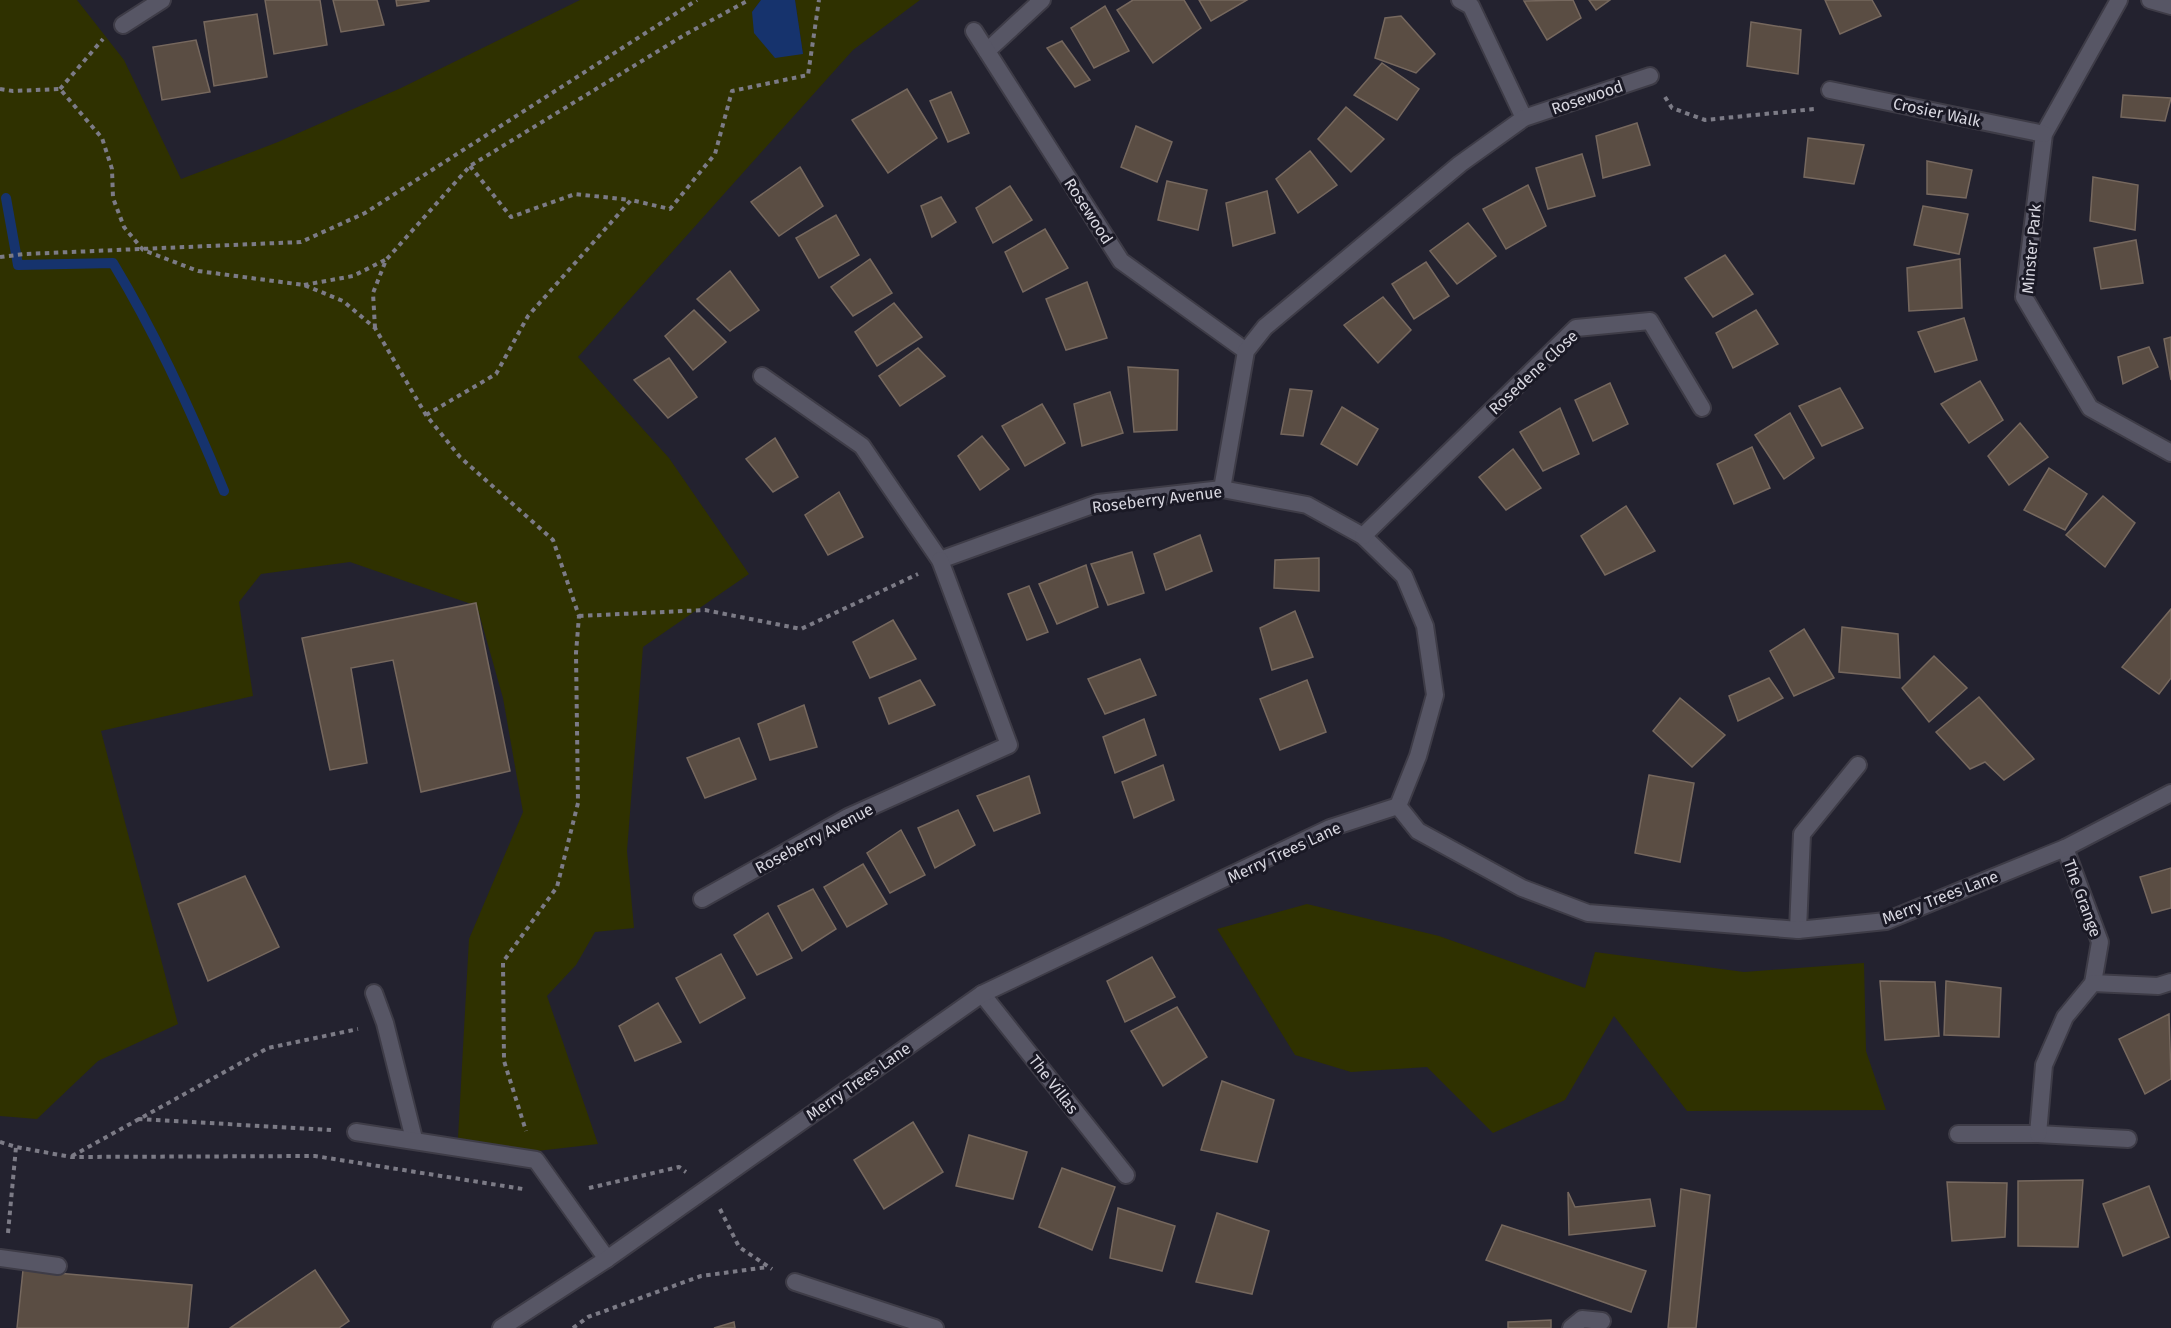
<svg xmlns="http://www.w3.org/2000/svg" width="2171" height="1328" viewBox="0 0 2171 1328" font-family="'Fira Sans',sans-serif">
<style>
.green{fill:#2f3100}
.water{fill:#16336d}
.lines{fill:none;stroke-linecap:round;stroke-linejoin:round}
.stream{stroke:#16336d;stroke-width:10}
.building{fill:#5a4d43;stroke:#76685e;stroke-width:1.5}
.service-casing{stroke:#3e3c47;stroke-width:20}
.minor-casing{stroke:#3e3c47;stroke-width:20}
.tertiary-casing{stroke:#3e3c47;stroke-width:20}
.path{stroke:#7c7b86;stroke-width:4;stroke-dasharray:4.5 4.5;stroke-linecap:butt}
.service{stroke:#575665;stroke-width:16}
.minor{stroke:#575665;stroke-width:16}
.tertiary{stroke:#575665;stroke-width:16}
.labels{text-anchor:middle;stroke-width:6;stroke-linejoin:round;paint-order:stroke}
.street-label{font-size:16px;fill:#d8d7e0;stroke:#1a1925}
</style>
<rect width="100%" height="100%" fill="#23222f"/>
<!-- green -->
<g class="green">
<polygon points="0,0 77,0 124,60 181,179 278,142 401,88 580,0 761,0 752,12 803,54 795,0 920,0 853,50 578,357 669,458 749,574 643,647 627,851 634,928 595,932 576,965 547,996 598,1144 537,1151 458,1138 469,939 523,812 503,698 477,606 350,562 261,574 239,602 253,696 101,731 178,1024 98,1061 37,1119 0,1116"/>
<polygon points="1307,904 1439,936 1585,988 1595,952 1744,972 1864,963 1866,1051 1886,1110 1687,1111 1614,1016 1565,1100 1493,1133 1427,1067 1351,1072 1295,1055 1217,929"/>
</g>
<!-- water -->
<polygon class="water" points="761,0 795,0 803,54 775,58 754,33 752,12"/>
<g class="lines">
<!-- stream -->
<path class="stream" d="M6 198 18 265 113 263C157 336 192 412 224 491"/>
</g>
<!-- building -->
<g class="building">
<polygon points="265,0 320,0 327,45 274,54"/>
<polygon points="333,0 377,0 384,25 341,32"/>
<polygon points="396,0 429,0 429,1 397,6"/>
<polygon points="1133,0 1184,0 1201,28 1153,63 1117,10"/>
<polygon points="1199,0 1247,0 1211,21"/>
<polygon points="1573,0 1581,18 1547,40 1524,1"/>
<polygon points="1589,0 1610,0 1596,10"/>
<polygon points="1825,0 1872,0 1881,16 1840,34"/>
<polygon points="1105,6 1129,51 1094,68 1071,28"/>
<polygon points="257,14 267,77 214,86 204,22"/>
<polygon points="1401,16 1435,54 1416,73 1375,58 1385,18"/>
<polygon points="1751,22 1801,30 1798,74 1747,66"/>
<polygon points="196,40 210,92 162,100 153,47"/>
<polygon points="1062,41 1090,80 1075,87 1047,48"/>
<polygon points="1382,63 1419,89 1397,120 1354,95"/>
<polygon points="907,89 937,138 888,173 852,120"/>
<polygon points="951,92 969,133 948,142 930,101"/>
<polygon points="2123,95 2171,98 2165,121 2121,117"/>
<polygon points="1346,107 1384,139 1351,172 1318,139"/>
<polygon points="1637,123 1650,165 1603,178 1596,136"/>
<polygon points="1136,126 1172,142 1157,182 1121,167"/>
<polygon points="1808,138 1864,145 1854,184 1804,177"/>
<polygon points="1310,151 1337,185 1298,213 1276,179"/>
<polygon points="1582,154 1595,196 1548,209 1536,168"/>
<polygon points="1927,161 1972,170 1966,198 1927,194"/>
<polygon points="800,167 823,206 779,236 751,202"/>
<polygon points="2093,177 2138,185 2135,230 2090,221"/>
<polygon points="1167,181 1207,190 1198,230 1158,220"/>
<polygon points="1528,185 1546,226 1506,249 1483,209"/>
<polygon points="1010,186 1032,220 993,243 976,208"/>
<polygon points="1267,191 1275,233 1233,246 1226,203"/>
<polygon points="941,197 956,222 932,237 921,206"/>
<polygon points="1923,206 1968,214 1959,254 1914,245"/>
<polygon points="836,215 859,255 819,278 796,238"/>
<polygon points="1468,223 1496,256 1457,284 1430,251"/>
<polygon points="1045,229 1068,268 1023,292 1005,252"/>
<polygon points="2136,240 2143,283 2101,289 2094,248"/>
<polygon points="1725,255 1753,294 1713,317 1685,278"/>
<polygon points="870,259 892,293 853,316 831,287"/>
<polygon points="1960,259 1962,308 1909,311 1907,268"/>
<polygon points="1426,262 1449,296 1414,319 1392,284"/>
<polygon points="730,271 759,310 730,331 697,299"/>
<polygon points="1087,282 1107,338 1066,350 1046,299"/>
<polygon points="1383,297 1411,330 1378,363 1344,325"/>
<polygon points="894,303 922,337 877,366 855,332"/>
<polygon points="694,310 726,342 693,370 665,336"/>
<polygon points="1756,310 1778,344 1733,368 1716,333"/>
<polygon points="1964,318 1977,360 1935,372 1918,332"/>
<polygon points="2171,337 2171,380 2164,339"/>
<polygon points="2149,347 2158,367 2123,384 2118,357"/>
<polygon points="918,348 945,376 900,406 879,376"/>
<polygon points="669,358 697,397 668,418 634,380"/>
<polygon points="1128,367 1178,370 1177,430 1134,432"/>
<polygon points="1980,381 2003,420 1969,443 1941,404"/>
<polygon points="1610,383 1628,424 1593,441 1575,400"/>
<polygon points="1840,388 1863,428 1822,446 1799,406"/>
<polygon points="1290,389 1312,391 1303,436 1281,434"/>
<polygon points="1110,392 1123,433 1082,446 1074,404"/>
<polygon points="1042,404 1065,443 1025,466 1002,426"/>
<polygon points="1342,407 1378,429 1357,465 1321,444"/>
<polygon points="1560,408 1579,454 1543,471 1520,432"/>
<polygon points="1790,413 1814,458 1784,479 1755,435"/>
<polygon points="2020,423 2048,457 2009,485 1988,456"/>
<polygon points="982,436 1009,469 980,490 958,456"/>
<polygon points="775,438 798,477 773,492 746,459"/>
<polygon points="1752,447 1770,488 1734,504 1717,464"/>
<polygon points="1513,449 1541,488 1506,510 1479,477"/>
<polygon points="2049,468 2087,494 2065,530 2024,510"/>
<polygon points="839,492 863,537 828,555 805,515"/>
<polygon points="2103,496 2135,523 2105,567 2066,535"/>
<polygon points="1626,506 1655,551 1605,575 1581,536"/>
<polygon points="1200,535 1212,571 1166,590 1154,554"/>
<polygon points="1132,552 1144,593 1108,605 1091,564"/>
<polygon points="1319,558 1319,591 1274,588 1275,560"/>
<polygon points="1086,565 1098,607 1057,624 1039,584"/>
<polygon points="1029,586 1048,632 1027,640 1008,594"/>
<polygon points="476,603 510,771 421,792 393,660 351,668 367,763 330,770 302,638"/>
<polygon points="2171,609 2171,678 2159,694 2122,667"/>
<polygon points="1295,611 1313,657 1272,670 1260,628"/>
<polygon points="893,620 916,659 870,678 853,642"/>
<polygon points="1842,627 1898,634 1900,678 1839,672"/>
<polygon points="1804,629 1834,678 1794,696 1770,651"/>
<polygon points="1934,656 1967,688 1929,722 1902,688"/>
<polygon points="1140,659 1156,695 1105,714 1088,679"/>
<polygon points="1769,678 1783,698 1738,721 1729,696"/>
<polygon points="920,680 935,705 889,724 879,698"/>
<polygon points="1307,680 1326,732 1280,750 1260,699"/>
<polygon points="1979,697 2034,759 2004,780 1985,762 1970,769 1936,732"/>
<polygon points="1680,698 1725,735 1692,767 1653,731"/>
<polygon points="804,705 817,747 770,760 758,724"/>
<polygon points="1144,719 1156,755 1115,773 1103,737"/>
<polygon points="739,738 756,779 705,798 687,758"/>
<polygon points="1163,765 1174,800 1134,818 1122,782"/>
<polygon points="1649,775 1694,783 1680,862 1635,853"/>
<polygon points="1029,776 1040,813 994,831 977,796"/>
<polygon points="958,810 975,845 935,868 918,828"/>
<polygon points="901,830 925,875 890,893 867,853"/>
<polygon points="863,864 887,904 847,927 824,887"/>
<polygon points="2171,868 2171,908 2152,913 2140,877"/>
<polygon points="245,876 279,947 208,981 178,904"/>
<polygon points="813,889 836,929 802,951 778,906"/>
<polygon points="768,913 792,958 757,975 734,935"/>
<polygon points="721,954 745,998 700,1023 676,978"/>
<polygon points="1152,957 1175,997 1125,1022 1107,981"/>
<polygon points="1880,981 1935,982 1939,1036 1885,1040"/>
<polygon points="1946,981 2001,988 1999,1037 1944,1035"/>
<polygon points="658,1003 681,1042 635,1061 619,1026"/>
<polygon points="1177,1007 1207,1057 1163,1086 1131,1031"/>
<polygon points="2169,1014 2171,1079 2145,1094 2119,1039"/>
<polygon points="1222,1081 1274,1100 1257,1162 1201,1150"/>
<polygon points="913,1122 943,1172 884,1209 854,1160"/>
<polygon points="969,1135 1027,1152 1013,1199 956,1186"/>
<polygon points="1062,1168 1115,1187 1092,1250 1039,1227"/>
<polygon points="2083,1180 2078,1247 2018,1246 2018,1181"/>
<polygon points="1947,1182 2007,1183 2005,1237 1952,1241"/>
<polygon points="2149,1186 2169,1237 2123,1256 2103,1204"/>
<polygon points="1681,1189 1710,1195 1696,1328 1668,1328"/>
<polygon points="1568,1192 1575,1207 1650,1199 1655,1226 1569,1235"/>
<polygon points="1118,1208 1175,1226 1162,1271 1110,1258"/>
<polygon points="1217,1213 1269,1231 1252,1294 1196,1282"/>
<polygon points="1502,1225 1646,1271 1631,1312 1486,1260"/>
<polygon points="23,1270 192,1285 188,1328 17,1328"/>
<polygon points="315,1270 349,1321 339,1328 230,1328"/>
<polygon points="1551,1320 1551,1328 1508,1328 1508,1322"/>
<polygon points="734,1322 735,1328 714,1328"/>
</g>
<g class="lines">
<!-- service casing -->
<g class="service-casing">
<g id="service">
<polyline points="987,51 1042,0"/>
<polyline points="374,993 385,1023 414,1139"/>
<polyline points="356,1132 536,1160 607,1259"/>
<polyline points="0,1258 58,1266"/>
<polyline points="1571,1328 1582,1319 1602,1321"/>
</g>
</g>
<!-- minor casing -->
<g class="minor-casing">
<g id="minor">
<polyline points="1460,0 1471,6 1524,118"/>
<polyline points="2119,0 2044,134 2024,297 2090,408 2171,453"/>
<polyline points="2150,0 2171,6"/>
<polyline points="123,25 162,0"/>
<polyline points="974,31 1121,261 1246,351"/>
<polyline points="1830,90 2044,134"/>
<polyline points="762,376 862,446 940,560 1098,503 1222,489 1307,505 1363,536 1404,576 1425,626 1435,695 1418,756 1398,806"/>
<polyline points="1222,489 1246,351 1265,327 1460,164 1524,118 1650,76"/>
<polyline points="1363,536 1576,328 1650,321 1702,408"/>
<polyline points="2065,848 2100,942 2093,983"/>
<polyline points="702,899 848,817 1009,745 940,560"/>
<polyline points="1798,930 1802,834 1858,765"/>
<polyline points="982,994 1126,1175"/>
<polyline points="1958,1134 2038,1134 2128,1139"/>
<polyline points="2038,1134 2044,1065 2065,1017 2093,983 2158,986 2171,982"/>
<polyline points="795,1282 935,1328"/>
</g>
</g>
<!-- tertiary casing -->
<g class="tertiary-casing">
<polyline id="tertiary" points="501,1328 607,1259 982,994 1330,828 1398,806 1418,831 1522,888 1588,913 1798,930 1886,921 2065,848 2171,793"/>
</g>
<!-- path -->
<g class="path">
<polyline points="0,89 13,91 60,89 102,138 112,169 113,198 124,227 143,250 198,271 304,285 343,301 375,328 426,415 460,457 553,540 579,616 576,653 578,803 557,887 503,962 504,1061 526,1131"/>
<polyline points="60,89 103,39"/>
<polyline points="1665,97 1672,108 1705,120 1814,109"/>
<polyline points="470,166 511,217 575,194 630,200"/>
<polyline points="0,257 25,254 301,242 365,213 697,0"/>
<polyline points="304,285 353,276 385,260"/>
<polyline points="375,328 373,293 386,260 470,166 686,34 749,0"/>
<polyline points="426,415 496,374 528,316 631,200 670,209 715,154 732,91 808,75 819,0"/>
<polyline points="579,616 705,610 801,629 918,574"/>
<polyline points="138,1119 331,1130"/>
<polyline points="0,1142 16,1147 71,1157 315,1156 523,1189"/>
<polyline points="72,1156 268,1048 358,1029"/>
<polyline points="589,1188 679,1167 686,1172"/>
<polyline points="720,1209 739,1247 772,1269"/>
<polyline points="8,1233 16,1147"/>
<polyline points="573,1328 588,1317 701,1276 768,1267"/>
</g>
<!-- service -->
<use href="#service" class="service"/>
<!-- minor -->
<use href="#minor" class="minor"/>
<!-- tertiary -->
<use href="#tertiary" class="tertiary"/>
</g>
<g class="labels">
<!-- street labels -->
<g class="street-label">
<text transform="translate(1587 97) rotate(-19)" y="6">Rosewood</text>
<text transform="translate(1937 112) rotate(12)" y="6">Crosier Walk</text>
<text transform="translate(1089 211) rotate(57)" y="6">Rosewood</text>
<text transform="translate(2031 249) rotate(-85)" y="6">Minster Park</text>
<text transform="translate(1533 372) rotate(-43)" y="6">Rosedene Close</text>
<text transform="translate(1157 499) rotate(-7)" y="6">Roseberry Avenue</text>
<text transform="translate(814 838) rotate(-28)" y="6">Roseberry Avenue</text>
<text transform="translate(1284 852) rotate(-25)" y="6">Merry Trees Lane</text>
<text transform="translate(1940 897) rotate(-21)" y="6">Merry Trees Lane</text>
<text transform="translate(2083 898) rotate(70)" y="6">The Grange</text>
<text transform="translate(858 1081) rotate(-35)" y="6">Merry Trees Lane</text>
<text transform="translate(1054 1084) rotate(52)" y="6">The Villas</text>
</g>
</g>
</svg>
